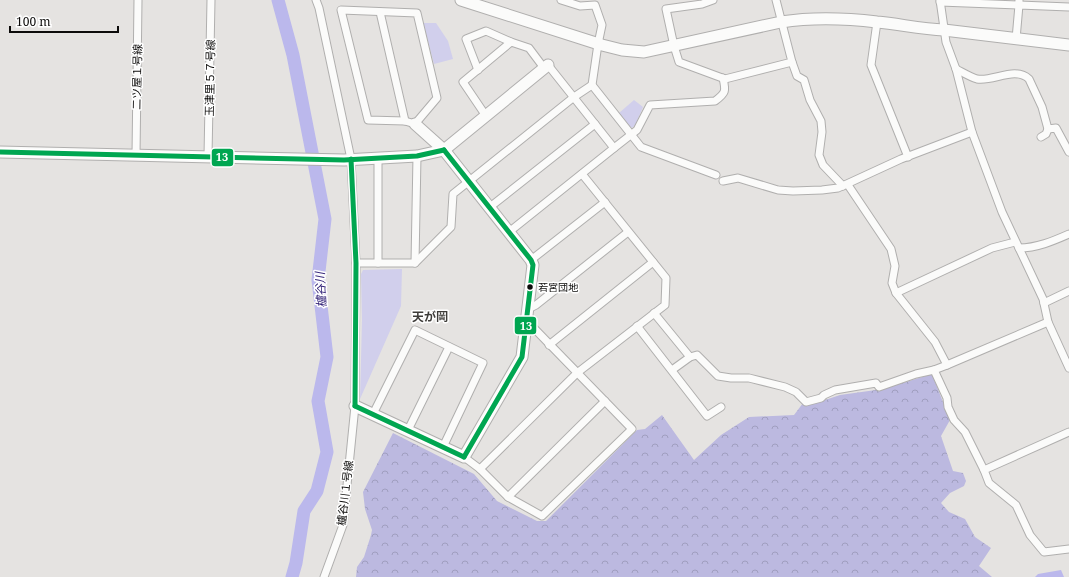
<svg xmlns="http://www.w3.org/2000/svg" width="1069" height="577" viewBox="0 0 1069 577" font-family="'Noto Serif','Noto Sans JP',serif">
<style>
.green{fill:#d1cfec}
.forest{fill:url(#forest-crowns)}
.water{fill:#bbb8ec}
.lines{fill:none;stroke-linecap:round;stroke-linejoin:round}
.river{stroke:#bbb8ec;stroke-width:13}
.street-casing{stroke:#b0afae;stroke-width:9}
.secondary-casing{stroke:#b0afae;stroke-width:13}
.street{stroke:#fbfbfa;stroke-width:7}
.secondary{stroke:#fbfbfa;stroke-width:11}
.bus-1-casing{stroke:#fff;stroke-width:8}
.bus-1{stroke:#00a651;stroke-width:5}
.bus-dot{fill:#0c0b0a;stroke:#fff;stroke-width:1.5}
.labels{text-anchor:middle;stroke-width:3;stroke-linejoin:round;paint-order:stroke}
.bus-label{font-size:10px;fill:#0c0b0a;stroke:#fff;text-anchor:start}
.street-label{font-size:11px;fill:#0c0b0a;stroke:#fff}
.water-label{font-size:12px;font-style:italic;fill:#36267a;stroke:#fff}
.neighbourhood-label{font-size:12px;font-weight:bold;fill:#3e3c39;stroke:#fff}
.line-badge{stroke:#fff;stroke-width:1.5}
.badge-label{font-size:11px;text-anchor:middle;font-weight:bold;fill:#fff}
</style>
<defs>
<pattern id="forest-crowns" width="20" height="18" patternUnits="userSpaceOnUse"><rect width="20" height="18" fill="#bcb9e0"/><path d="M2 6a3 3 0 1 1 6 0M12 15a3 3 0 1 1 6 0" fill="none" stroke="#a09ebf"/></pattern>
</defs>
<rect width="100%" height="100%" fill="#e5e3e1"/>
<!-- green -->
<g class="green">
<polygon points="423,23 436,23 448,41 453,59 434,64"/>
<polygon points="634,100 643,107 635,126 631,128 619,113"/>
<polygon points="402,269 401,306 360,399 362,320 361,274 363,270"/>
</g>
<!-- forest -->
<polygon class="forest" points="932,374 950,420 941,436 953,471 963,473 966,481 964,486 950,493 941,503 949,512 965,519 975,537 991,548 979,566 992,577 356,577 357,567 364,557 371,535 372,530 365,509 363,492 393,433 474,474 497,501 537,521 546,521 637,430 645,429 662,415 694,460 721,435 749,417 794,415 803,403 810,405 840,395 883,389"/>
<!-- water -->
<polygon class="water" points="1061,570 1064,577 1035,577 1038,574"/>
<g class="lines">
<!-- river -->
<polyline class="river" points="278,0 293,55 325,219 318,280 327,357 318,401 327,452 317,491 304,511 296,563 292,577"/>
<!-- street casing -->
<g class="street-casing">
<g id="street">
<polyline points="316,0 319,8 351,159 356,263 355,406 343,525 324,577"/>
<polyline points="561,0 580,6 595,5 602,25 598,44 592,85 641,147 716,175"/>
<polyline points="713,0 702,4 666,9 674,46 679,62 725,79 792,62 776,0"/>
<polyline points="940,0 946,42 956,69 972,132 1002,212 1043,299 1048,322 1069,368"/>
<polyline points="940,2 1019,5 1019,0"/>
<polygon points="341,10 417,13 437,98 415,124 405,121 368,120"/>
<polyline points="380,12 405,121"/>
<polyline points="877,22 871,65 908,157"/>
<polyline points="1016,39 1019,5 1069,7"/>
<polyline points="792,62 797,76 804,80 810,100 821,121 822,132 819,155 823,165 843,186"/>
<path d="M956 69C962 72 970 77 977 79 993 82 1015 66 1029 79L1042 107 1048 129 1056 128 1069 152"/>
<polyline points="478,70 466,39 486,31 511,42"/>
<polyline points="486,116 463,82 511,42 529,48 544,68"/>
<polyline points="1041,137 1046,134 1048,129"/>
<path d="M614 148 637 130 650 105 715 101C726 93 726 91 723 78"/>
<polyline points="136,155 138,0"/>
<polyline points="208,156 211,0"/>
<polyline points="378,158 378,263"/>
<polyline points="723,181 738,178 778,190 793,191 822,190 838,188 901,159 972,132"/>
<polyline points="848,185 891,249 895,266 892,283 896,293 935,342 947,365 1048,322"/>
<polyline points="490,207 595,124"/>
<polyline points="509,232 614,148 548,65"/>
<path d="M1019 248C1037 248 1053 241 1069 234"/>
<polyline points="531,260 605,202"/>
<polyline points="356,263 415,263 417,156"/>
<polyline points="415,263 451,227 453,194 574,97 592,85"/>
<polyline points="896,293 992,248 1015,242"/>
<polyline points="1044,303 1069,291"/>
<polyline points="528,309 536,305 628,232"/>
<polyline points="654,313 690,357 672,370"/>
<polyline points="637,326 707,416 721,407"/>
<polyline points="549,345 653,262"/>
<polyline points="690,357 697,355 718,376 731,378 749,378 785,387 796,392 806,402 821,398 824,395 835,390 876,383 879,387 916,374 934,370"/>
<polyline points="947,365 934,370 947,398 948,407 954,420 965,432 984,470"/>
<polyline points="373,414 415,330 483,363 443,447"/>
<polyline points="408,430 449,347"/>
<polyline points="1069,432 984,470 989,483 1016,505 1030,535 1044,552 1069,549"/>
<polyline points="464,457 480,469 508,497 542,516 632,429 527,321"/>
<polyline points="480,469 577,373 665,305 666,278 582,174"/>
<polyline points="508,497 605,401"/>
</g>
</g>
<!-- secondary casing -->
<g class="secondary-casing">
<g id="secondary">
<path d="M461 0 602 45 622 50 644 52 781 22C813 17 844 18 877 22 899 24 921 29 944 30L1069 45"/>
<polyline points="0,152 344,160 417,156 444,150 548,65"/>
<polyline points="355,406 464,457 522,357 533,265 531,260 444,150 415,124"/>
</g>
</g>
<!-- street -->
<use href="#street" class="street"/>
<!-- secondary -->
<use href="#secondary" class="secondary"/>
<!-- bus-1 casing -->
<g class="bus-1-casing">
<g id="bus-1">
<polyline points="444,150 531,260 533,265 522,357 464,457"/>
<polyline points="0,152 344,160 417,156 444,150"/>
<polyline points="351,159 356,263 355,406"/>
<polyline points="355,406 464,457"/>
</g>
</g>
<!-- bus-1 -->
<use href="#bus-1" class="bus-1"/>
</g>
<!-- markers -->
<circle class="bus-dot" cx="530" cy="287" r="3.5"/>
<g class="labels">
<!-- bus labels -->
<g class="bus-label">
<text x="538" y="291">若宮団地</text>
</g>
<!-- street labels -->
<g class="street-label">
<text transform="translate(137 77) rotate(-89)" y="4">二ツ屋１号線</text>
<text transform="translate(210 78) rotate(-89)" y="4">玉津里５７号線</text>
<text transform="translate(345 493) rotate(-83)" y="4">櫨谷川１号線</text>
</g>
<!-- water labels -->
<g class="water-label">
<text transform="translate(321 290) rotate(-93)" y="4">櫨谷川</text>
</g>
<!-- neighbourhood labels -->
<g class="neighbourhood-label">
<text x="430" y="321">天が岡</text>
</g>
</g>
<g class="line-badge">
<rect x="211" y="148" width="23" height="19" rx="4" fill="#00a651"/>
<rect x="514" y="316" width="23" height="19" rx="4" fill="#00a651"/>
</g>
<g class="badge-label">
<text x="222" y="161">13</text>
<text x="526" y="330">13</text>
</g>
<!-- scale -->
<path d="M10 26v6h108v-6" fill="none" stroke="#0c0b0a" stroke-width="2"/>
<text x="16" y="26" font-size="12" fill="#0c0b0a" stroke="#ffffff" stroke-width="3" paint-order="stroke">100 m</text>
</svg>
